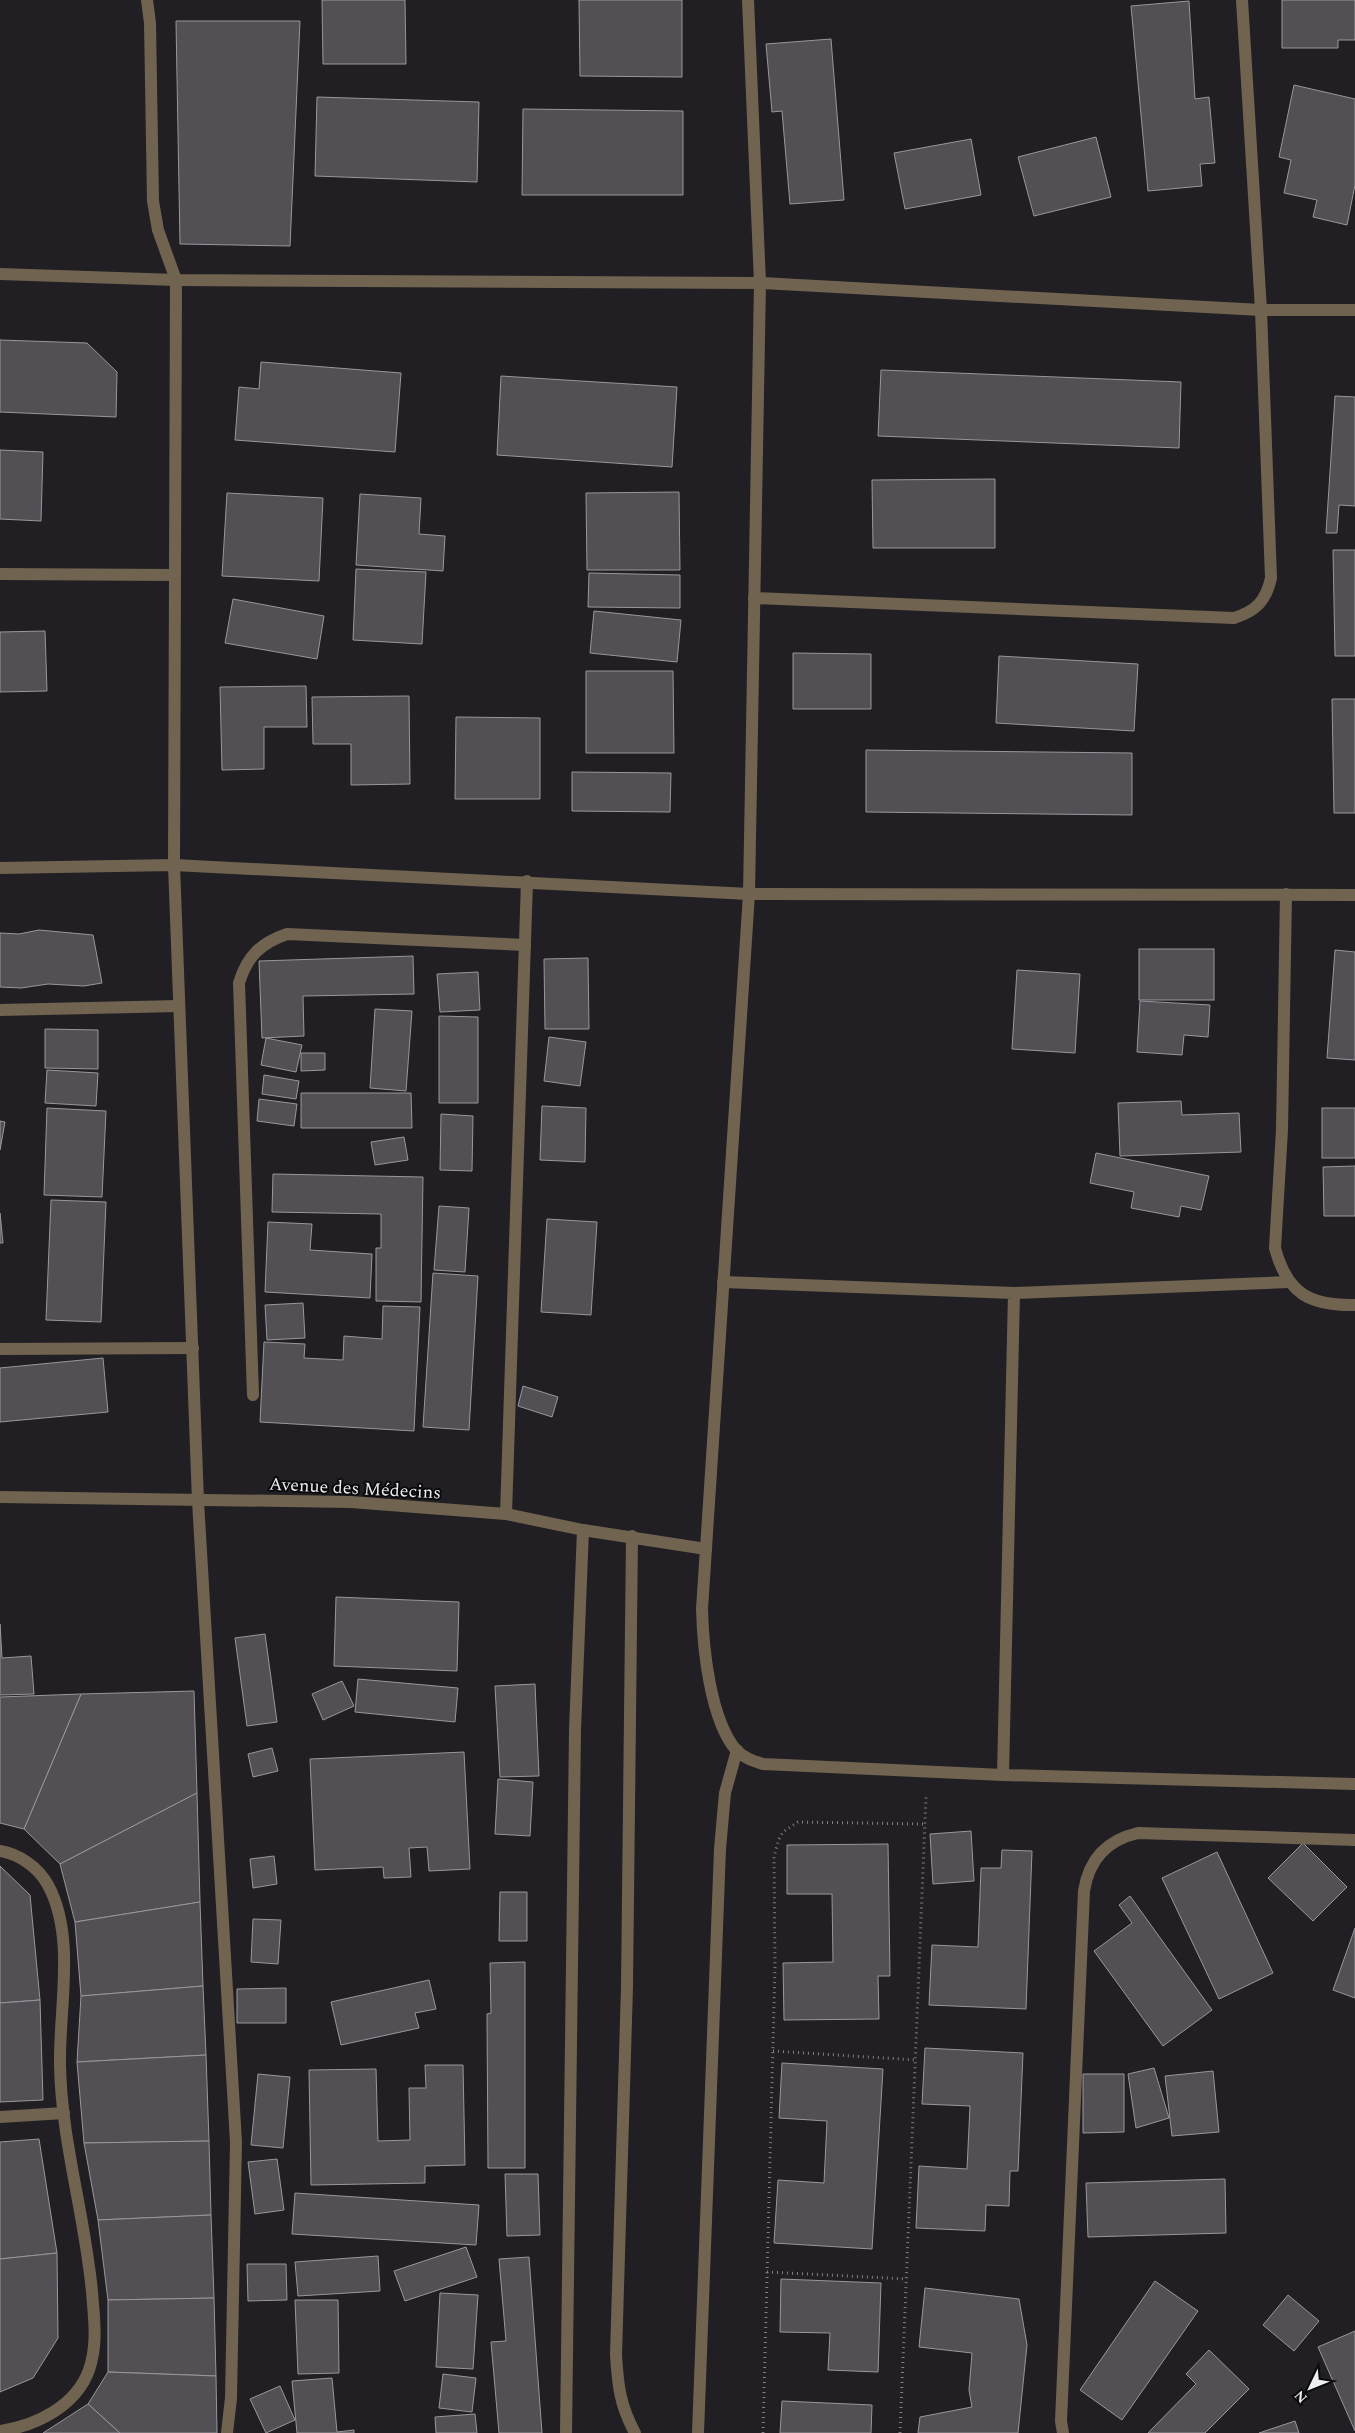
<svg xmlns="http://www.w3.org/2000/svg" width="1355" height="2433" viewBox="0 0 1355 2433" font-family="Spectral,serif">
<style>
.building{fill:#525055;stroke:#99979c}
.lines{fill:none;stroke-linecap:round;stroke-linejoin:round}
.path{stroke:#807f82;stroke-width:3;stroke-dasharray:1 4;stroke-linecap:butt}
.lane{stroke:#706450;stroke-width:12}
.street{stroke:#706450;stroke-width:12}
.labels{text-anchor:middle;stroke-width:4;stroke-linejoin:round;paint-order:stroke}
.street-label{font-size:18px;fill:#eeedf0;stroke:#0a090b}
</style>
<rect width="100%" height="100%" fill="#211f23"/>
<!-- building -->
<g class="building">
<polygon points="322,0 405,0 406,64 323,64"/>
<polygon points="579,0 682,0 682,77 580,76"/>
<polygon points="1282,0 1355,0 1355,40 1338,40 1338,48 1282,48"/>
<polygon points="1189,1 1195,99 1209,97 1215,163 1200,164 1202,186 1148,191 1131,6"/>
<polygon points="176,21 300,21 290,246 180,244"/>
<polygon points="831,39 844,200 790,204 782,111 772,112 766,44"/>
<polygon points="1294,85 1355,99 1355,185 1347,225 1313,217 1317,200 1284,193 1291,160 1279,157"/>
<polygon points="317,97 479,102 477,182 315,176"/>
<polygon points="523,109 683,111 683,195 522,195"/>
<polygon points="1096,137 1111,197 1034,216 1018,157"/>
<polygon points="971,139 981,195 905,209 894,153"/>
<polygon points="0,340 87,343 117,372 116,417 0,412"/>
<polygon points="261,362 401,373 395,452 235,440 239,387 259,389"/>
<polygon points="881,370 1181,382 1179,448 878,436"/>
<polygon points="501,376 677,387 672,467 497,455"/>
<polygon points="1335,396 1355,397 1355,506 1339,505 1337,533 1326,533"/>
<polygon points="0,450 43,452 41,521 0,519"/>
<polygon points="995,479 995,548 873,548 872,480"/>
<polygon points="679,492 680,570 587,570 586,493"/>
<polygon points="227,493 323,498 319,581 222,576"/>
<polygon points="360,494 421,498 419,534 445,536 443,571 356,565"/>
<polygon points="1333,550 1355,550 1355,656 1335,656"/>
<polygon points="356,569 426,572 422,644 353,640"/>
<polygon points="589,573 680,575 680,608 588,607"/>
<polygon points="233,599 324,616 317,659 225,643"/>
<polygon points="594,611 681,620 677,662 590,653"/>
<polygon points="45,631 47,691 0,692 0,632"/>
<polygon points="793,653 871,654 871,709 793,709"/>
<polygon points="999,656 1138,664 1134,731 996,723"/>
<polygon points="586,671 673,671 674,753 586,753"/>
<polygon points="306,686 307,727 264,727 264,769 222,770 220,687"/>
<polygon points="409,696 410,784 351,785 351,744 313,744 312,697"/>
<polygon points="1332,699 1355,699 1355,813 1334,813"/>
<polygon points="456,717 540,718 540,799 455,799"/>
<polygon points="866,750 1132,753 1132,815 866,812"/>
<polygon points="572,772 671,773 670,812 572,811"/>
<polygon points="39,930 93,935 102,983 84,986 48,984 21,988 0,987 0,933 19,934"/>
<rect x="1139" y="949" width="75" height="51"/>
<polygon points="1335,950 1355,952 1355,1060 1327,1058"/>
<polygon points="413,956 414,994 303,996 304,1036 262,1038 259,961"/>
<polygon points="588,958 589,1029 545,1029 544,959"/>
<polygon points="1017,970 1080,974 1075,1053 1012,1049"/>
<polygon points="478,972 480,1010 440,1012 437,974"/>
<polygon points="1140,1001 1210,1005 1208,1037 1184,1035 1182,1055 1137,1052"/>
<polygon points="375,1009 412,1011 406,1091 370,1088"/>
<polygon points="439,1016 478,1017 478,1103 439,1103"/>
<polygon points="45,1029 98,1030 98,1069 45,1068"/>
<polygon points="549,1037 586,1042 580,1086 544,1081"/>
<polygon points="266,1038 302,1045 296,1072 261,1065"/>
<polygon points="301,1053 325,1053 325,1070 301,1071"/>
<polygon points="47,1070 98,1073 96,1106 45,1103"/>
<polygon points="264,1075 299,1081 296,1099 262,1094"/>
<polygon points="301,1093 411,1093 412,1128 301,1128"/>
<polygon points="259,1099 297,1104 294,1126 257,1121"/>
<polygon points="1181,1101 1182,1115 1239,1113 1241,1152 1120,1156 1118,1103"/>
<polygon points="542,1106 586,1108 585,1162 540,1160"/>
<polygon points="47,1108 106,1111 102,1197 44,1195"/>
<rect x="1322" y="1108" width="33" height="50"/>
<polygon points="441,1114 473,1116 472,1171 440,1170"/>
<polygon points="0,1121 5,1122 0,1150"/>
<polygon points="404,1137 408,1160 375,1165 371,1142"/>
<polygon points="1096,1153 1209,1176 1201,1210 1181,1206 1179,1217 1131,1208 1134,1192 1090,1183"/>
<polygon points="1355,1166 1355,1216 1324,1216 1323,1167"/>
<polygon points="273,1174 423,1177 421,1302 376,1301 376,1248 381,1248 381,1214 272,1212"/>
<polygon points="51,1200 106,1202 101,1322 46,1320"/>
<polygon points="439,1206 469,1208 465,1272 434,1270"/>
<polygon points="0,1213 3,1243 0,1243"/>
<polygon points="547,1219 597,1222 591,1315 541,1312"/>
<polygon points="268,1222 312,1224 310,1250 372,1254 370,1298 265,1292"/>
<polygon points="433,1273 478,1276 469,1430 423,1427"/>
<polygon points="303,1303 305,1338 267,1340 265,1305"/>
<polygon points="383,1306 420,1307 414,1431 260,1422 264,1342 305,1344 304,1358 343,1360 344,1336 382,1339"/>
<polygon points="103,1358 108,1412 0,1422 0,1368"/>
<polygon points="523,1386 558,1397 552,1417 518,1406"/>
<polygon points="336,1597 459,1602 457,1671 334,1666"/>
<polygon points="0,1624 2,1658 31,1656 34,1694 0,1695"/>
<polygon points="265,1634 277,1722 247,1726 235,1638"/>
<polygon points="358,1679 458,1688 455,1722 355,1712"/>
<polygon points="342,1681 354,1706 323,1720 312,1694"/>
<polygon points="535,1684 539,1776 500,1777 495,1686"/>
<polygon points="194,1691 197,1793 60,1864 24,1829 81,1694"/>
<polygon points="81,1694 24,1829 0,1823 0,1697"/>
<polygon points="272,1748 278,1771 253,1777 248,1754"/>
<polygon points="464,1752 470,1869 429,1871 427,1847 409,1848 411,1877 384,1878 383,1867 315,1870 310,1759"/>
<polygon points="498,1779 533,1782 530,1836 495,1834"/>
<polygon points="197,1793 200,1902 75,1922 60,1864"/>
<polygon points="971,1831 974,1881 933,1884 930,1834"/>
<polygon points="1303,1843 1347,1887 1313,1921 1268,1878"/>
<polygon points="888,1844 890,1976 878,1976 879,2019 784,2020 783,1963 833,1962 832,1894 787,1894 787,1845"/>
<polygon points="1002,1850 1032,1851 1026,2009 929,2005 932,1945 978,1947 981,1868 1001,1868"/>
<polygon points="1217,1852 1273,1973 1219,1999 1162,1878"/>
<polygon points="274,1856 277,1884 253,1888 250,1859"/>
<polygon points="0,1866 30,1895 40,2000 0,2003"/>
<polygon points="500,1892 527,1892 527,1941 499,1941"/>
<polygon points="1130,1896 1212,2010 1163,2046 1094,1951 1132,1923 1119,1905"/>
<polygon points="200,1902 203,1986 81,1996 75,1922"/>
<polygon points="253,1919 281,1920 278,1964 251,1962"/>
<polygon points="1355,1928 1355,1998 1333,1990"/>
<polygon points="525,1962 525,2168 488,2168 487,2014 491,2013 490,1963"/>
<polygon points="429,1980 436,2009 415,2013 419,2028 341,2045 331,2002"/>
<polygon points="203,1986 206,2055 77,2062 81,1996"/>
<polygon points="286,1988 286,2023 237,2023 237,1989"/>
<polygon points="40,2000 43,2100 0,2102 0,2003"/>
<polygon points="925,2048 1023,2053 1018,2171 1010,2171 1009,2206 986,2205 985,2231 916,2228 919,2166 967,2169 970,2106 922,2104"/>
<polygon points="206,2055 209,2141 84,2143 77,2062"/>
<polygon points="782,2063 883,2069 872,2249 774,2243 778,2180 824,2183 827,2121 779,2118"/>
<polygon points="425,2065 463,2065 465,2165 425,2166 425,2183 311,2185 309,2070 376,2069 378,2141 410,2140 409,2088 426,2088"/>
<polygon points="1154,2068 1169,2118 1136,2128 1128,2074"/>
<polygon points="1213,2071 1219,2132 1172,2136 1165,2076"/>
<polygon points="258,2074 290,2077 283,2148 251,2145"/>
<polygon points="1083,2074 1124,2074 1124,2132 1083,2133"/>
<polygon points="39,2139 57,2253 0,2259 0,2142"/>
<polygon points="209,2141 211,2215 98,2220 84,2143"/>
<polygon points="277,2159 284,2210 255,2214 248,2162"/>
<polygon points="505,2174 538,2174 540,2235 507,2236"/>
<polygon points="1225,2179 1226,2233 1088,2237 1086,2183"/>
<polygon points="295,2193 479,2205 476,2245 292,2234"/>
<polygon points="211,2215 214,2298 108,2300 98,2220"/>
<polygon points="466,2247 477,2277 405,2301 394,2271"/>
<polygon points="57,2253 58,2338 33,2378 0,2392 0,2259"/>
<polygon points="378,2256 380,2291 298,2296 295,2262"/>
<polygon points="529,2257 542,2433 499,2433 491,2342 506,2341 499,2259"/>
<polygon points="247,2264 286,2264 287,2300 248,2301"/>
<polygon points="781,2279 881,2283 878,2372 828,2370 830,2333 780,2332"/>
<polygon points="1155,2281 1198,2311 1122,2420 1080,2390"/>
<polygon points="925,2288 1019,2299 1027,2345 1018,2433 918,2433 920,2417 972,2407 969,2390 972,2353 919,2347"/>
<polygon points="440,2293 478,2295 473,2369 436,2367"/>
<polygon points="1288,2295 1319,2321 1294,2351 1263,2325"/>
<polygon points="214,2298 216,2376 108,2372 108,2300"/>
<polygon points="295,2300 338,2300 339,2373 298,2374"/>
<polygon points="1355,2331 1355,2431 1318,2347"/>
<polygon points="1209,2350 1249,2389 1205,2433 1148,2433 1196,2384 1186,2374"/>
<polygon points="108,2372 216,2376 217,2433 120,2433 88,2404"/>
<polygon points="443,2374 476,2378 472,2412 439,2408"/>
<polygon points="332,2378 337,2432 354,2430 354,2433 297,2433 292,2381"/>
<polygon points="280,2386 295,2420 266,2433 250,2399"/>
<polygon points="782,2401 872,2405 871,2433 780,2433"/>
<polygon points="88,2404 120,2433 43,2433"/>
<polygon points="475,2414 477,2433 436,2433 435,2417"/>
<polygon points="1295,2421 1299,2433 1259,2433"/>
</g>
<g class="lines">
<!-- path -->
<g class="path">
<polyline points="773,2051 916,2060"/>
<polyline points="767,2272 906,2279"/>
<polyline points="763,2433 775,1966 774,1856 779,1839 783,1832 798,1822 924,1824"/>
<polyline points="900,2433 926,1797"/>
</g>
<!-- lane -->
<g class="lane">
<polyline points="723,1282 1014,1293 1003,1775"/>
<polyline points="698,2433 720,1849 725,1793 737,1750"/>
</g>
<!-- street -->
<g class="street">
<polyline points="147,0 150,23 153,201 158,230 176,280 174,865 198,1501 236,2142 231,2398 227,2433"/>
<path d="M748 0 760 283 749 894 702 1609C703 1648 710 1719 736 1750 744 1758 753 1761 763 1764L1003 1775 1355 1784"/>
<polyline points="0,274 176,280 760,283 1261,310 1355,310"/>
<polyline points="0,574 175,575"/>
<path d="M754 598 1234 618C1256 611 1266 601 1271 578L1261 310 1242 0"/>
<polyline points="0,868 174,865 749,894 1355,895"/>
<path d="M1286 894 1282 1130 1275 1248C1287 1293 1309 1306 1355 1305"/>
<polyline points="0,1010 179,1006"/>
<polyline points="1014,1293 1288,1282"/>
<polyline points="0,1349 193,1348"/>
<path d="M253 1395 239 983C247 956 261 943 287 934L525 945"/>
<polyline points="0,1497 351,1502 506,1514 583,1530 706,1549"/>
<polyline points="506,1514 527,881"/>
<path d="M632 1536 627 1987 616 2355C618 2387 620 2405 635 2433"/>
<path d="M0 1851C19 1854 38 1867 48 1885 76 1937 59 2007 60 2064 61 2140 85 2215 92 2292 94 2318 98 2344 89 2370 76 2406 36 2426 0 2431"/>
<polyline points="0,2117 64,2113"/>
<polyline points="566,2433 575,1730 583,1530"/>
<path d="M1063 2433 1061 2421 1084 1891C1089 1859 1107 1840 1138 1833L1355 1840"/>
</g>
</g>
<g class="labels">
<!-- street labels -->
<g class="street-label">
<text transform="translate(355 1488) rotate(3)" y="6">Avenue des Médecins</text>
</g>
</g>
<!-- north arrow -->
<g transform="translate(1310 2388) rotate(227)" stroke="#0a090b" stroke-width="4" paint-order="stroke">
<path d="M0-4L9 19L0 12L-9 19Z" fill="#eeedf0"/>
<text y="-8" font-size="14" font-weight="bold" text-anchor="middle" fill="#eeedf0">N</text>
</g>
</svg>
